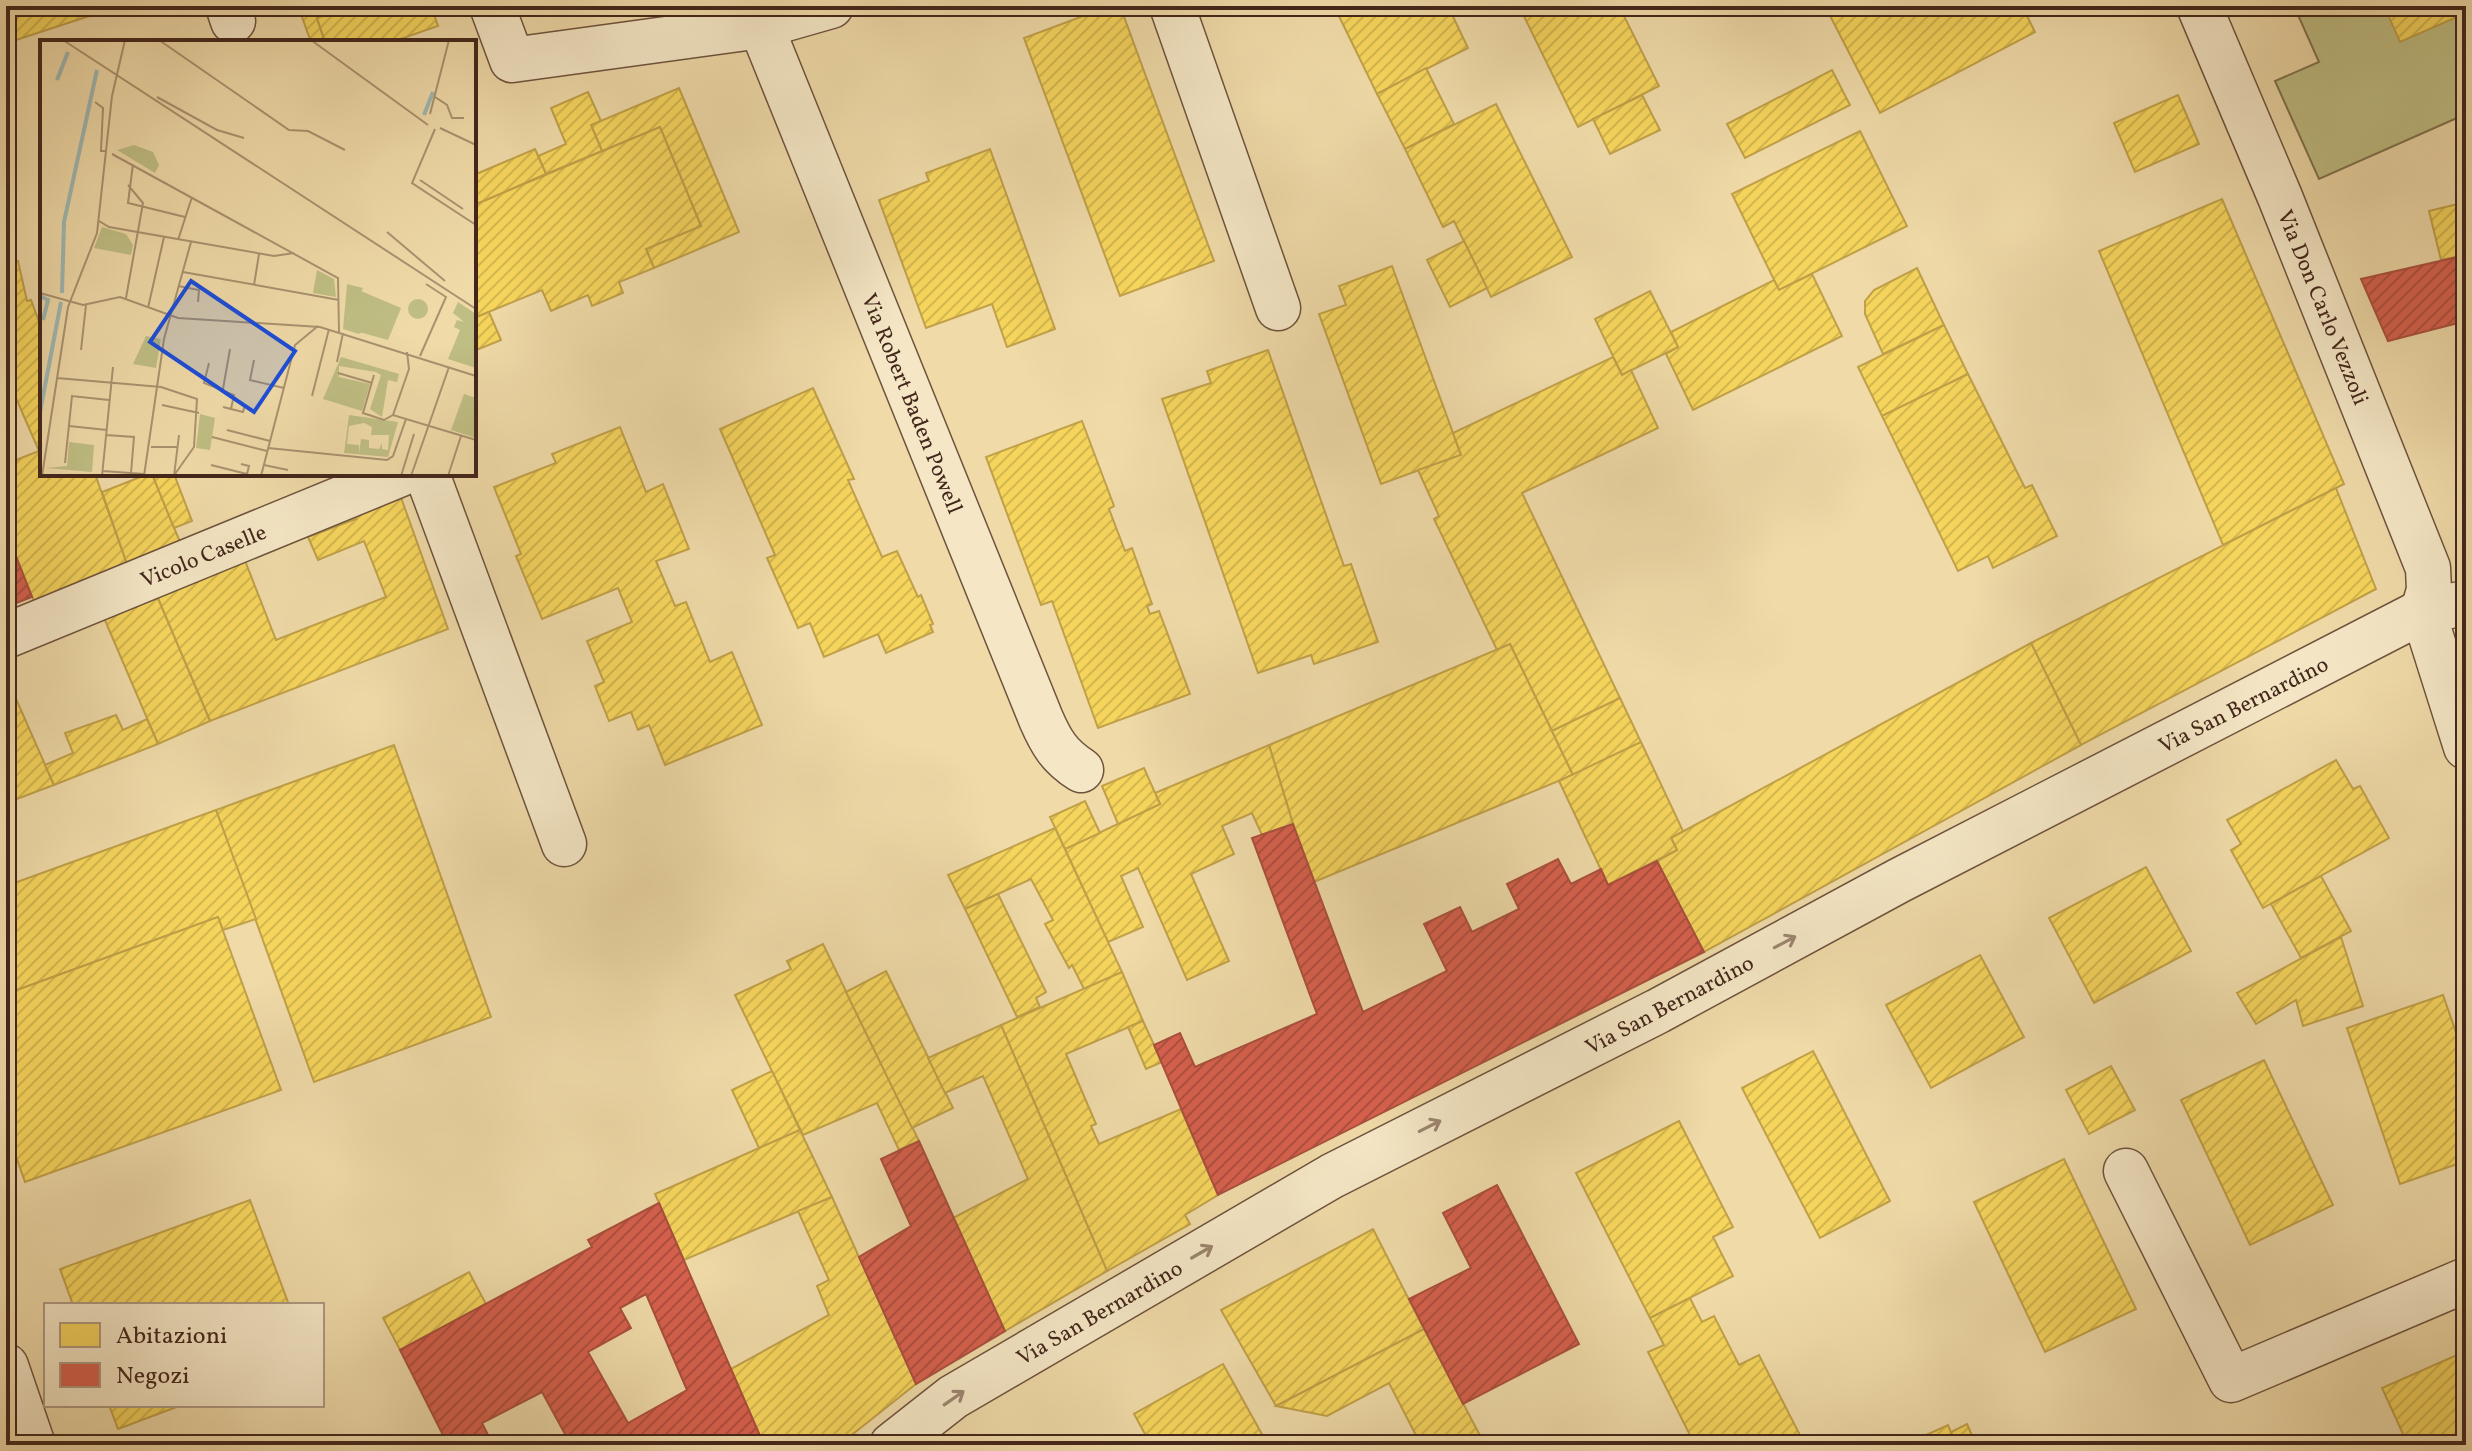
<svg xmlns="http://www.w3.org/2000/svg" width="2472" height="1451" viewBox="0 0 2472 1451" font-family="Vollkorn,serif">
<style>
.green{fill:#bfbe83;stroke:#81724f;stroke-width:2}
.homes{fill:url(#homes-hatch);stroke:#c0a048;stroke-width:2}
.shops{fill:url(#shops-hatch);stroke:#aa4f3e;stroke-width:2;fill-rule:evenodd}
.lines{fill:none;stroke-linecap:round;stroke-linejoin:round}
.street-casing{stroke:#6e533e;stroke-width:47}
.street{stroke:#f5e7c6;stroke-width:44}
.oneway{stroke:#9c8670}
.labels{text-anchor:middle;stroke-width:8;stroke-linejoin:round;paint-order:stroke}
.street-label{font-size:22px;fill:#43261b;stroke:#f5e7c6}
.inset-river{fill:none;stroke:#9fb8b3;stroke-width:4}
.inset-road{fill:none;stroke:#aa9270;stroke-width:2}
.view{fill:#1d4ed8;fill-opacity:0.15;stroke:#1d4ed8;stroke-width:4}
.inset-edge{fill:none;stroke:#43261b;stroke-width:4}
</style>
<defs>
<pattern id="homes-hatch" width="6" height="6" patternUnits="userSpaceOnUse" patternTransform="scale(2)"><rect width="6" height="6" fill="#f6d55c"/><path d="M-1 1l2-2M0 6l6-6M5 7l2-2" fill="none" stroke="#d4b74f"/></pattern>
<pattern id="shops-hatch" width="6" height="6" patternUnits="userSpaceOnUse" patternTransform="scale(2)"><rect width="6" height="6" fill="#d6604d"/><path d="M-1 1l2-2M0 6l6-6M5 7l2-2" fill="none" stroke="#af4f3f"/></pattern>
</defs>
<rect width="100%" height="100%" fill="#efdaa8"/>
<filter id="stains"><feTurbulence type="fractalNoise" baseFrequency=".0025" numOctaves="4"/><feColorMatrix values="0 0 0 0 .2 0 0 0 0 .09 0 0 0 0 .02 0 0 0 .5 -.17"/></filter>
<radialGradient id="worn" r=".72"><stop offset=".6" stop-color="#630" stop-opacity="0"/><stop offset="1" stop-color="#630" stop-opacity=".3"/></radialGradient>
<!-- green -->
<polygon class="green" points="2294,6 2466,6 2466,114 2319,179 2275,81 2319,62"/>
<!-- homes -->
<g class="homes">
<polygon points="6,6 120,6 13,41 6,18"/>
<polygon points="298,6 350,6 317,18 325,42 311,42"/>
<polygon points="350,6 431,6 438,26 392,42 325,42 317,18"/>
<polygon points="1110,6 1120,6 1214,261 1120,296 1024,38"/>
<polygon points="1334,6 1448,6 1468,48 1377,94"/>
<polygon points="1519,6 1619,6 1659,86 1578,127"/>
<polygon points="1825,6 2022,6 2035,32 1880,113"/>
<polygon points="2384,6 2466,6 2466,13 2400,42"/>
<polygon points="1426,68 1454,124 1405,149 1377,94"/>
<polygon points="1832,70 1850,105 1745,158 1727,124"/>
<polygon points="679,88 739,232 654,268 646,249 701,226 660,127 602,151 591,125"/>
<polygon points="588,92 601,121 591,125 602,151 546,174 538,156 566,144 551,108"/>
<polygon points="1642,95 1660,130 1610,154 1593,119"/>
<polygon points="2178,95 2199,144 2135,172 2114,123"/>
<polygon points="1496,104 1572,257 1491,297 1454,221 1443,227 1405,149"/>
<polygon points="660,127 701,226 646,249 654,268 619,282 623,293 592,306 588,295 551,311 542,290 474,318 474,205"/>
<polygon points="1860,131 1907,226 1779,290 1732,194"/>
<polygon points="535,149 546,174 474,205 474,175"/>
<polygon points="990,149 1055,329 1007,347 992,304 926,328 879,200 929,181 926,173"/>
<polygon points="2222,199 2344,484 2223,545 2099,251"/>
<polygon points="2466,202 2466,255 2441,260 2429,211"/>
<polygon points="1464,241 1487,288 1450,307 1427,260"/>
<polygon points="18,261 27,301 31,300 42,330 42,474 95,474 127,564 34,601 6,531 6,464 39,451 6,375 6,263"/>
<polygon points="1392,266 1461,455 1381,484 1319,314 1346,305 1339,286"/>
<polygon points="1917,268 1944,325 1883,354 1865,314 1865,301 1874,290"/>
<polygon points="1812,274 1842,336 1693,410 1666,354 1678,347 1671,332 1774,280 1779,290"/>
<polygon points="1650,291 1678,347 1622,375 1595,319"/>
<polygon points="489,312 501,340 474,351 474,318"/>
<polygon points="1944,325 1968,374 1882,416 1858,367"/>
<polygon points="1268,350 1344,566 1351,564 1378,642 1314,664 1311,655 1258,673 1162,399 1211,383 1207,371"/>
<polygon points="1613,357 1622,375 1631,370 1658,428 1522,493 1620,698 1552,731 1510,644 1497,650 1434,519 1439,516 1418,470 1461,455 1453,433"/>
<polygon points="1968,374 2025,488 2032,485 2057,536 1993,568 1988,556 1958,571 1882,416"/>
<polygon points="813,388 854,479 848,480 882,557 897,551 918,597 921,595 933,624 930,625 933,632 886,653 878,634 824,657 810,623 798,628 767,558 775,555 720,429"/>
<polygon points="1082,421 1114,506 1109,509 1125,551 1132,548 1152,604 1147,606 1150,614 1159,611 1190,694 1098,728 1052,601 1041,605 986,457"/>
<polygon points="620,427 646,492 663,484 689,549 656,561 675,606 686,602 710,662 732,652 762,725 665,765 649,725 638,730 631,712 609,721 595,686 604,682 587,641 632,622 618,588 542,619 516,556 521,554 494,487 556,463 552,454"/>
<polygon points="148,474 152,474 180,542 127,564 102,492"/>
<polygon points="152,474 174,474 192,521 174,528"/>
<polygon points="2336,488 2376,589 2081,745 2031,643"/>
<polygon points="398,489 448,629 210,721 154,589 242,553 276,640 386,597 364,541 318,560 308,537 356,519 351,508"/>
<polygon points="154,589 210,721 158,744 101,611"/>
<polygon points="2031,643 2081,745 1704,952 1657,861 1677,850 1671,838"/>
<polygon points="1510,644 1573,775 1314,882 1293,824 1269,745"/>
<polygon points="6,676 54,785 6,803"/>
<polygon points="1620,698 1641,742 1573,775 1552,731"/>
<polygon points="116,715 123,730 147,719 158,744 54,785 45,765 73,753 65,733"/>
<polygon points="1641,742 1683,831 1671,838 1677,850 1608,885 1559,781"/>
<polygon points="394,745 491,1017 314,1082 216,810"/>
<polygon points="1269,745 1293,824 1262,835 1252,813 1222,826 1234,854 1191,874 1229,961 1187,980 1138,868 1121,876 1143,927 1108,942 1065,849 1160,804 1155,793"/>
<polygon points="2336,760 2353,789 2360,786 2389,838 2263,908 2231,850 2241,844 2227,820"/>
<polygon points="1144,768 1160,804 1118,824 1102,786"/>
<polygon points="1085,801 1100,833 1065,849 1050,817"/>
<polygon points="216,810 256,919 223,930 218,917 6,994 6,886"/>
<polygon points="1055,828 1122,972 1084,989 1072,965 1069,968 1045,924 1053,920 1031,879 965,909 948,875"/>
<polygon points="2146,867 2191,951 2094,1003 2049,918"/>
<polygon points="2321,876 2351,931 2301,958 2271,904"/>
<polygon points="998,894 1046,992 1036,998 1040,1007 1017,1017 965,909"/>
<polygon points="218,917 281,1090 25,1182 6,1128 6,994"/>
<polygon points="2341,937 2363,1006 2303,1026 2296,1000 2256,1024 2237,993"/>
<polygon points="823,944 919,1141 899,1150 877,1103 803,1135 735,995 791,969 787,961"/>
<polygon points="1980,955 2024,1037 1931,1088 1886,1005"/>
<polygon points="886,971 953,1108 912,1128 846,992"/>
<polygon points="1122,972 1143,1021 1066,1054 1096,1124 1091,1126 1099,1144 1181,1109 1218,1195 1185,1215 1190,1224 1107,1271 1001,1025"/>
<polygon points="2443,995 2466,1061 2466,1161 2400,1184 2347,1028"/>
<polygon points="1143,1021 1162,1062 1146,1069 1128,1027"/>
<polygon points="1001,1025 1107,1271 1005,1331 953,1218 1028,1179 983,1076 945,1093 928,1058"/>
<polygon points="1813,1051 1890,1201 1820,1238 1742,1088"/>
<polygon points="2264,1060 2333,1205 2250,1245 2181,1100"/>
<polygon points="2111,1066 2135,1110 2089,1134 2066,1090"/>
<polygon points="772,1071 800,1130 759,1148 732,1090"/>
<polygon points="1679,1121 1733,1227 1713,1237 1733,1276 1650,1318 1576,1173"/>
<polygon points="800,1130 832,1197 684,1260 655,1194"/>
<polygon points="2064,1159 2136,1309 2045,1352 1974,1202"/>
<polygon points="832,1197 916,1384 839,1445 764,1445 731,1369 829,1315 817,1286 829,1280 798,1211"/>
<polygon points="250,1200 289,1305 73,1305 60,1269"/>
<polygon points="1373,1229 1424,1329 1276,1406 1221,1310"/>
<polygon points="469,1272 486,1304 400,1350 383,1318"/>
<polygon points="1690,1298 1702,1322 1714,1316 1739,1365 1759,1355 1805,1445 1714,1445 1710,1438 1695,1445 1648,1352 1664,1345 1650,1318"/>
<polygon points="1424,1329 1485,1445 1421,1445 1389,1383 1327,1416 1276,1406"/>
<polygon points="2466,1351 2466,1445 2408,1445 2382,1388"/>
<polygon points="1223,1364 1268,1445 1151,1445 1134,1414"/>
<polygon points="109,1405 182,1405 118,1429"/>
<polygon points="1967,1424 1976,1445 1956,1445 1951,1432"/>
<polygon points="1948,1425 1956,1445 1904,1445"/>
</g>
<!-- shops -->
<g class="shops">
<polygon points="2466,255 2466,321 2388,341 2361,279"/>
<polygon points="6,531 32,597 6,607"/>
<polygon points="1293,824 1363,1012 1447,971 1424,924 1460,907 1472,932 1519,909 1507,884 1558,859 1571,884 1601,869 1608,885 1657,861 1704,952 1218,1195 1154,1045 1180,1033 1195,1067 1317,1014 1252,838"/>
<polygon points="919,1141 1005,1331 916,1384 859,1257 911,1226 881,1159"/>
<polygon points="1497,1185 1579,1344 1463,1404 1409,1299 1471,1268 1443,1213"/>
<path d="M659 1203 764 1445H571L542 1392 482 1423 493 1445H448L400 1350 592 1247 588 1240ZM646 1294 687 1390 628 1423 588 1352 631 1328 620 1308Z"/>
</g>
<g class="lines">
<!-- street casing -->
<g class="street-casing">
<g id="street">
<polyline points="228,6 233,21"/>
<polyline points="492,6 512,60 761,26 831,6"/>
<polyline points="1172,6 1278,308"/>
<polyline points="2199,6 2280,197 2428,568 2429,590 2423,611"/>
<path d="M761 26 1041 719C1051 742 1059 756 1081 770"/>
<polyline points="427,474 564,844"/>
<polyline points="2423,611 2466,747"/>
<polyline points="6,636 401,474"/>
<polyline points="2126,1171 2231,1380 2466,1280"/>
<polyline points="6,1366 33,1445"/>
<polyline points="892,1445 953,1397 1332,1176 1658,1011 1900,880 2423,611 2466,603"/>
</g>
</g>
<!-- street -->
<use href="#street" class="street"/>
</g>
<!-- one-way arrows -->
<defs><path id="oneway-shaft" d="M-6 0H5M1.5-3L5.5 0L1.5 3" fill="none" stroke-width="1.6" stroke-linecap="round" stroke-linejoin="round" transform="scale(2)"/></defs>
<g class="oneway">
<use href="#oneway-shaft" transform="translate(1785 942) rotate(-28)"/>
<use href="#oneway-shaft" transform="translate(1430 1126) rotate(-27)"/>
<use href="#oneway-shaft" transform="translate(1202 1252) rotate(-30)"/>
<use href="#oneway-shaft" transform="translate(954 1398) rotate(-35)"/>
</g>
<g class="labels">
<!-- street labels -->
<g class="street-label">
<text transform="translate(2324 307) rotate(68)" y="8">Via Don Carlo Vezzoli</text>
<text transform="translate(913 403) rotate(68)" y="8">Via Robert Baden Powell</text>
<text transform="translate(203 555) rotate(-22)" y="8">Vicolo Caselle</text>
<text transform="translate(2243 704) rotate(-27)" y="8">Via San Bernardino</text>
<text transform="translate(1669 1004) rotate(-28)" y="8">Via San Bernardino</text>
<text transform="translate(1099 1312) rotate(-30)" y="8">Via San Bernardino</text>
</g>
</g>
<!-- overview -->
<g transform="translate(40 40)">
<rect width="436" height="436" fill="#efdaa8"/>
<path d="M94 105 113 112 119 125 115 133 77 110ZM62 187 86 194 93 205 91 215 54 208ZM277 230 294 239 296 257 273 253ZM307 244 323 248 308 280 327 288 319 294 303 289ZM368 269a10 10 0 1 1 20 0a10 10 0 1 1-20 0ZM418 262 436 274V328L408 319 420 290 414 287 417 280 424 282 413 273ZM106 296 121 299 116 328 93 324ZM301 317 359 334 357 342 348 340 342 377 330 369 341 335 336 332 299 326V337L330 344 322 371 283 359ZM424 354 436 358V398L411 390ZM160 374 175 378 170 410 156 408ZM309 375 358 382 348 417 304 413ZM324 383 332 387 331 395H349L348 410 342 409V403L339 409 329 408V400L321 399 319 414V405L307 404 309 386ZM29 402 54 405 52 432 6 428 27 426Z" fill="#bfbe83" fill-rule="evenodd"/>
<path d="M321 251 361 268 348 300 319 292 308 280Z" fill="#bfbe83"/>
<path class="inset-river" d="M17 40 28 12M384 75 393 52M22 253 24 182 57 30M0 256 8 260 3 280M0 372 21 262"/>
<path class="inset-road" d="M23 0 436 269M119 0 249 90 268 91 305 110M271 0 388 85M117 57 177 90 204 98M395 57 407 65 412 78H424M55 62 63 68 61 111H66M390 74 409 0M400 88 436 105M395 89 372 143 436 185M72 114 298 238 299 292M93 124 88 163 145 177M380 140 423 169M59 181 69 187 234 216 254 213M347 192 405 241M138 200 152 157M143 232 299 260M214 245 219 214M138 246 159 250 158 262M0 253 43 265 80 257 138 278 280 287 436 336M86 258 103 163 88 145M108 268 124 197M41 310 46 265M380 316 406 257 386 244M214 320 210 340 244 348M297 322 303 293M169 323 164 343 194 355 191 369M298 333 332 343M334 335 323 373 344 380 353 375 436 400M17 338 121 347 157 359 154 407 135 434M183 349 190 309M272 356 289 289M122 365 159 373M183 367 203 372 205 365M353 375 369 329 367 312M29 386 67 390M187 390 230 401M66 395 94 397 91 433M172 397 227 411M111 407H137M228 408 347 420 353 416 366 379M25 423 32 356 69 360M171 425 207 434 209 426 201 424M224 425 248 430M63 431 104 434M2 436 28 267 57 193 72 56 85 0M62 436 73 327M104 436 124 299 151 202M134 436 139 395M221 436 255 305 278 286M361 436 374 394M371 436 409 327M408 436 421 396"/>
<path class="view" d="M151 241 255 311 214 372 110 302Z"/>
<rect width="436" height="436" class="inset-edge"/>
</g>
<!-- margin -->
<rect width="2472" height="1451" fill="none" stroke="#efdaa8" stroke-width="32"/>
<rect x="8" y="8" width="2456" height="1435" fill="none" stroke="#43261b" stroke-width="4"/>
<rect x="16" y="16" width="2440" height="1419" fill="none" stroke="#43261b" stroke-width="2"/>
<!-- legend -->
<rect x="44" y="1303" width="280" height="104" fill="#f5e7c6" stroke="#ae9a82" stroke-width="2"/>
<rect x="60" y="1323" width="40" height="24" fill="#f6d55c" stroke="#ae9a82" stroke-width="2"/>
<text x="116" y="1343" font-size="24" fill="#43261b">Abitazioni</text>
<rect x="60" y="1363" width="40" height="24" fill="#d6604d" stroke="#ae9a82" stroke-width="2"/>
<text x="116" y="1383" font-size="24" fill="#43261b">Negozi</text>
<rect width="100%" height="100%" filter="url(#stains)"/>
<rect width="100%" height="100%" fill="url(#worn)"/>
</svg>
